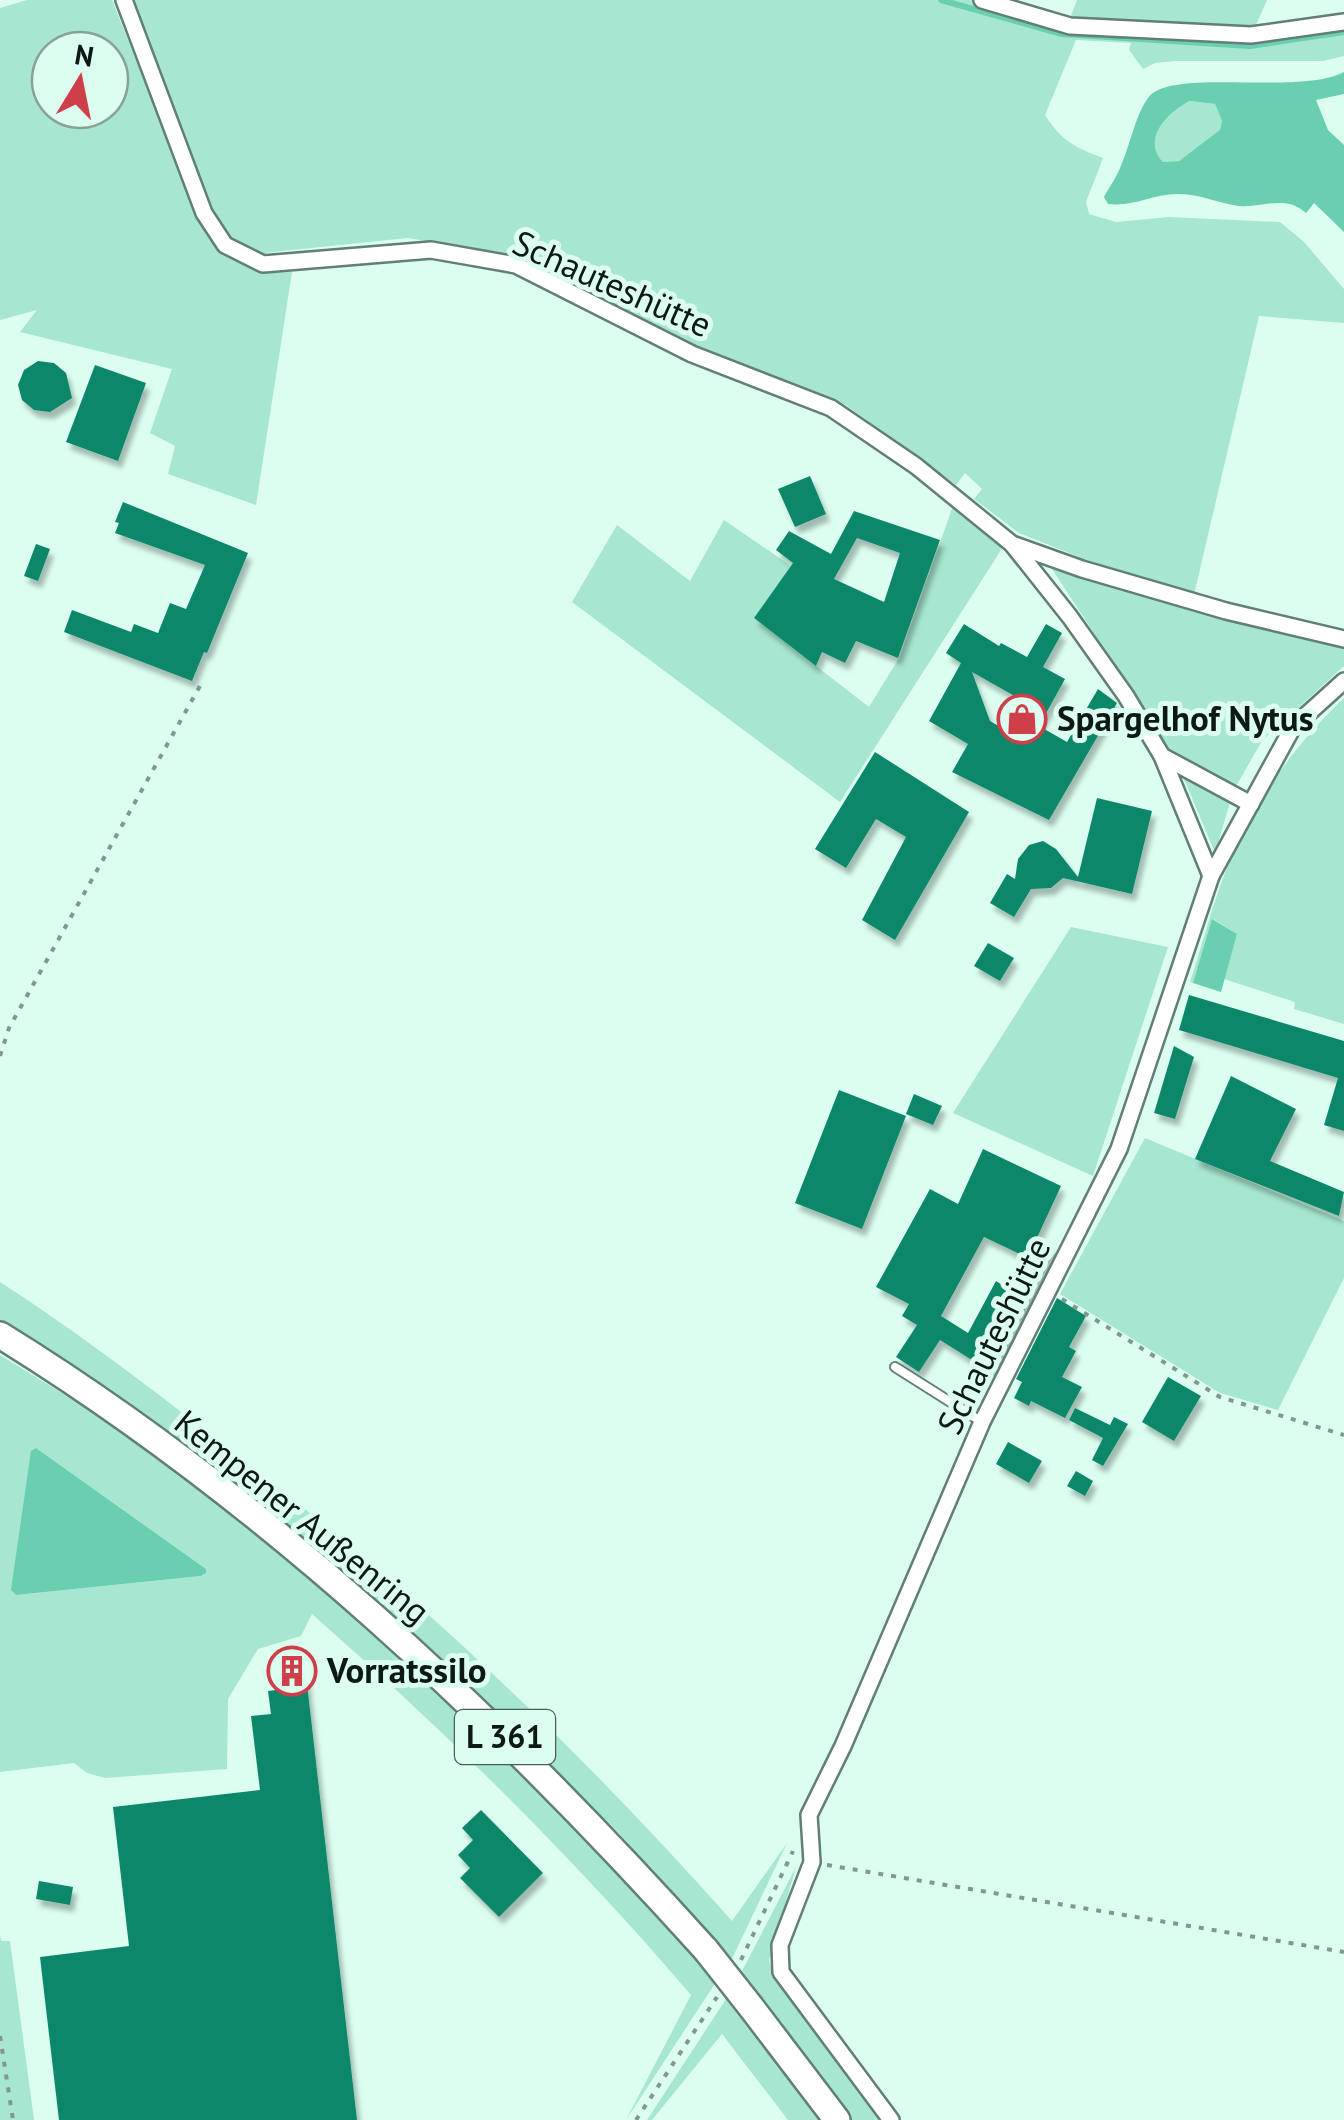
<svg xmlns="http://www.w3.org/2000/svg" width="1344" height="2120" viewBox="0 0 1344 2120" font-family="'PT Sans',sans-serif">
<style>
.green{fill:#a7e6d0;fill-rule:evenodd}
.water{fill:#6aceb0;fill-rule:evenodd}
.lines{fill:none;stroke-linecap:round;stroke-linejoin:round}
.stream{stroke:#6aceb0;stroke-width:6}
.building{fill:#0f876b;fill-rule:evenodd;filter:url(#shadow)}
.service-casing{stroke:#617f74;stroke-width:12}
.minor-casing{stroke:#617f74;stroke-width:20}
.primary-casing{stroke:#617f74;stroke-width:30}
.path{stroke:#80988f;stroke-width:4;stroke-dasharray:5 8;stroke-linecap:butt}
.service{stroke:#fff;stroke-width:8}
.minor{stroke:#fff;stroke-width:15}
.primary{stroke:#fff;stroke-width:25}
.primary-bridge-casing{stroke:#617f74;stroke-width:30;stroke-linecap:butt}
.primary-bridge{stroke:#fff;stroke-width:25}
.labels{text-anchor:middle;stroke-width:10;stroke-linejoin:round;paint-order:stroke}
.shield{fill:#dcfef1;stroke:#4b5e57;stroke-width:2.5}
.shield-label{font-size:32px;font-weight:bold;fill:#0d1915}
.street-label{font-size:35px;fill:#0d1915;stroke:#dcfef1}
.poi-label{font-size:35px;font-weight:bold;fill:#0d1915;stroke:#dcfef1;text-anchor:start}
</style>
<defs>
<filter id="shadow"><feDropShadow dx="4" dy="7" stdDeviation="2.5" flood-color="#0004"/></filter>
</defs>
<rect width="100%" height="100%" fill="#dcfef1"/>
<!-- green -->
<g class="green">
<path d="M27 0H112L199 218C224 255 246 275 292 272L256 505 168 474 175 446 150 433 172 369 20 332 37 310 0 320V8ZM50 50H110V110H50Z"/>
<path d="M128 0H971L1064 29 1344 28V56L1323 61H1176L1155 63 1143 69 1129 50 1131 43 1076 40 1045 115C1062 141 1074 147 1103 158L1086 202 1089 214 1116 222 1169 217 1280 222 1304 242 1344 289V323L1259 316 1194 595 1107 568 1019 533 974 499 982 489 965 473 956 485 847 406 680 339 519 255 407 238 254 254 237 244 211 211Z"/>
<polygon points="1077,0 1267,0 1255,27 1069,21"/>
<path d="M1190 101 1215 104 1222 121 1220 131 1179 161 1163 162C1141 139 1168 112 1190 101Z"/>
<polygon points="953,506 1003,547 840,802 572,602 617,525 690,581 724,520 791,566 754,618 869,707 899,658"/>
<polygon points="1052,569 1189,608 1344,646 1344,666 1262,741 1235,788 1175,757"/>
<path d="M1344 698V1024L1294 1009 1295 1002 1224 979 1237 934 1213 919 1193 983 1190 982C1203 943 1213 901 1229 863 1256 800 1294 745 1344 698Z"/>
<polygon points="1182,774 1231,799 1215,853"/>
<polygon points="1071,927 1168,947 1093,1176 953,1113"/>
<polygon points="1145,1138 1344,1221 1344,1278 1278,1410 1220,1393 1060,1294"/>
<path d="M0 1282C64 1323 124 1368 184 1414 388 1567 563 1731 732 1921L787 1843 729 1965 619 1833 443 1662 316 1553 47 1351 0 1321Z"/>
<path d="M0 1355C38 1379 78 1402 116 1427 338 1578 544 1778 716 1982L626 2120 691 1995C574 1858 447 1733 312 1614L301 1636 258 1649 228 1699 227 1769 105 1778 87 1773 74 1763 0 1772ZM36 1448 206 1569V1573L201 1576 16 1595Z"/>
<polygon points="796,1867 769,1960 773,1975 884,2120 848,2120 739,1977"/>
<polygon points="0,1934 1,1941 10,1941 34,2120 0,2120"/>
<polygon points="728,1996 824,2120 788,2120 722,2034 652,2120 647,2120"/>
</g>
<!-- water -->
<g class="water">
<path d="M1344 72V94L1316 100 1328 130 1344 145V232L1314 203 1306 213C1286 194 1263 208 1239 206 1218 203 1197 193 1177 194 1152 194 1135 207 1108 204L1104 197C1110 186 1118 175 1122 163 1131 142 1135 116 1148 98 1169 67 1300 96 1344 72ZM1190 101 1215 104 1222 121 1220 130 1179 161 1163 162C1141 139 1168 112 1190 101Z"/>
<polygon points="1212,919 1237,934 1221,992 1193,983"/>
<polygon points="36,1448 206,1569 206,1573 201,1576 16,1595 11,1590 31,1451"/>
</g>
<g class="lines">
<!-- stream -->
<polyline class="stream" points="941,0 1062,34 1250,46 1344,32"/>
</g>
<!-- building -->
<g class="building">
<polygon points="38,361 54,363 66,373 72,398 50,412 34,410 22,400 18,385 24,370"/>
<polygon points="95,365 146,383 118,461 66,442"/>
<polygon points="810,476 826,514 795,527 778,489"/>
<polygon points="123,502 248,553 207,653 204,652 192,681 64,632 72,610 131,632 134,624 158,633 170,603 186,609 205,565 115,533 119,523 115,522"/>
<path d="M854 511 940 540 898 658 856 641 845 663 822 652 816 666 754 618 793 563 776 550 789 531 831 554ZM857 538 900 553 884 602 834 579Z"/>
<polygon points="36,544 50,549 38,581 24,576"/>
<path d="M964 624 999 646 1001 643 1027 657 1046 624 1062 633 1043 667 1065 679 1039 726 1067 742 1098 689 1117 703 1049 820 952 772 968 744 929 721 961 663 946 653ZM972 672 1029 704 1012 734 990 721Z"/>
<polygon points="875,752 969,812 895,940 862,920 906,837 876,819 846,868 815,849"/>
<polygon points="1097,798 1152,811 1132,894 1063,878 1051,888 1031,889 1014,917 990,903 1007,874 1015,879 1018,859 1029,845 1043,841 1056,849 1078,877"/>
<polygon points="988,943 1014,958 1000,981 974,966"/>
<polygon points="1189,995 1344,1041 1344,1131 1324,1125 1338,1078 1179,1030"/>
<polygon points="1174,1046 1194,1057 1175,1119 1154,1113"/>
<polygon points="1231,1076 1296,1109 1270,1161 1344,1192 1339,1216 1195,1159"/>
<polygon points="839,1090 906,1116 862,1229 795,1203"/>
<polygon points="914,1094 942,1106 933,1125 906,1114"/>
<path d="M983 1149 1061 1186 1036 1240 1054 1248 996 1369 991 1366 988 1370 940 1340 919 1372 896 1357 917 1325 902 1316 909 1304 876 1287 930 1189 958 1204ZM984 1237 1028 1258 1010 1290 996 1281 968 1333 941 1316Z"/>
<polygon points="1057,1298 1086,1316 1069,1347 1076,1351 1062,1377 1082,1387 1065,1418 1031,1401 1029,1406 1014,1398 1022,1382 1016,1379"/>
<polygon points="1168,1377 1201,1396 1174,1441 1142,1422"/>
<polygon points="1075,1408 1110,1425 1114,1417 1128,1424 1103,1466 1092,1460 1103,1438 1069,1420"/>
<polygon points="1008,1442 1042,1461 1029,1483 996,1464"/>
<polygon points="1076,1471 1093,1481 1085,1496 1067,1486"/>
<polygon points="294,1658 303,1663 306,1675 357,2120 59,2120 40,1957 129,1946 113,1807 260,1790 251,1716 271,1714 268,1691 284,1689 279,1669 284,1661"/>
<polygon points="481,1810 543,1873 499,1917 460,1878 470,1868 458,1855 473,1840 462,1828"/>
<polygon points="39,1881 73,1887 70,1905 36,1899"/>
</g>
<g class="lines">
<!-- service casing -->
<g class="service-casing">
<polyline id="service" points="895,1367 982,1422"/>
</g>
<!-- minor casing -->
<g class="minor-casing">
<g id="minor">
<polyline points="124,0 204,213 225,245 263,264 431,250 516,265 692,354 831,408 916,466 1012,544 1070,617 1126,696 1162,756 1211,876"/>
<polyline points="982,0 1070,26 1251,35 1344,22"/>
<polyline points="1012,544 1082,569 1226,611 1344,639"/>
<polyline points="1162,756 1251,804"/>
<polyline points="891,2120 781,1972 780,1945 812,1862 809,1815 843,1746 982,1422 1119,1149 1211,876 1293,727 1344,681"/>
</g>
</g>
<!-- primary casing -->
<g class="primary-casing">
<g id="primary">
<path d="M0 1335C267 1500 497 1718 706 1950"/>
<polyline points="751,2007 837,2120"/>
</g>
</g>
<!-- path -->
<g class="path">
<polyline points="0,1056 9,1028 201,684"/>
<polyline points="1062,1299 1220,1397 1344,1435"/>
<polyline points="827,1865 1344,1952"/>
<polyline points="741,1960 793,1851"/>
<polyline points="0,2036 13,2120"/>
<polyline points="636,2120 717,1997"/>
</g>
<!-- service -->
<use href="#service" class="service"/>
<!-- minor -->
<use href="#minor" class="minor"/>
<!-- primary -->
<use href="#primary" class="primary"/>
<!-- primary-bridge casing -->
<g class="primary-bridge-casing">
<polyline id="primary-bridge" points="706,1950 751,2007"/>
</g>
<!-- primary-bridge -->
<use href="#primary-bridge" class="primary-bridge"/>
</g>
<!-- icons -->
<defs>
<g id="shop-ring" transform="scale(2.5)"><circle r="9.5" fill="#dcfef1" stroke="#cf3f49" stroke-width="1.5"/><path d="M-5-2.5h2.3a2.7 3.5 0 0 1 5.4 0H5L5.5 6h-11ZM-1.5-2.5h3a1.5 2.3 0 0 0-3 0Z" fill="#cf3f49"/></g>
<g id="building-ring" transform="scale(2.5)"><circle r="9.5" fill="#dcfef1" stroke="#cf3f49" stroke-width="1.5"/><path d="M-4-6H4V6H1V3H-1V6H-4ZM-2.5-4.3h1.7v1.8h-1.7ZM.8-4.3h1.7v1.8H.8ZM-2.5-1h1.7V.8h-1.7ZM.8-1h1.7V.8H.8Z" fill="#cf3f49"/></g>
</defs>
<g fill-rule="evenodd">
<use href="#shop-ring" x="1022" y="719"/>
<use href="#building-ring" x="292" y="1671"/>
</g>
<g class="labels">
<!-- shield labels -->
<rect class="shield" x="455" y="1710" width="100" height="54" rx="8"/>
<g class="shield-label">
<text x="505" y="1748">L 361</text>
</g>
<!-- street labels -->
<g class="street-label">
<text transform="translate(612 284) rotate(24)" y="12">Schauteshütte</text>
<text transform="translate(994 1336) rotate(-64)" y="12">Schauteshütte</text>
<text transform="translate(302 1517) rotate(39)" y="12">Kempener Außenring</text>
</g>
<!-- poi labels -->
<g class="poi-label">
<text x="1057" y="731">Spargelhof Nytus</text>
<text x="327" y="1683">Vorratssilo</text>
</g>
</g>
<!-- north arrow -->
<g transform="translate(80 80) rotate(10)"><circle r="48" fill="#dcfef1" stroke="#89a299" stroke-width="2.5"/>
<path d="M0-8L18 38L0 25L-18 38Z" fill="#cf3f49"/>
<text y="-15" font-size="28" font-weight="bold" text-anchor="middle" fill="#0d1915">N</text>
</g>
</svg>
